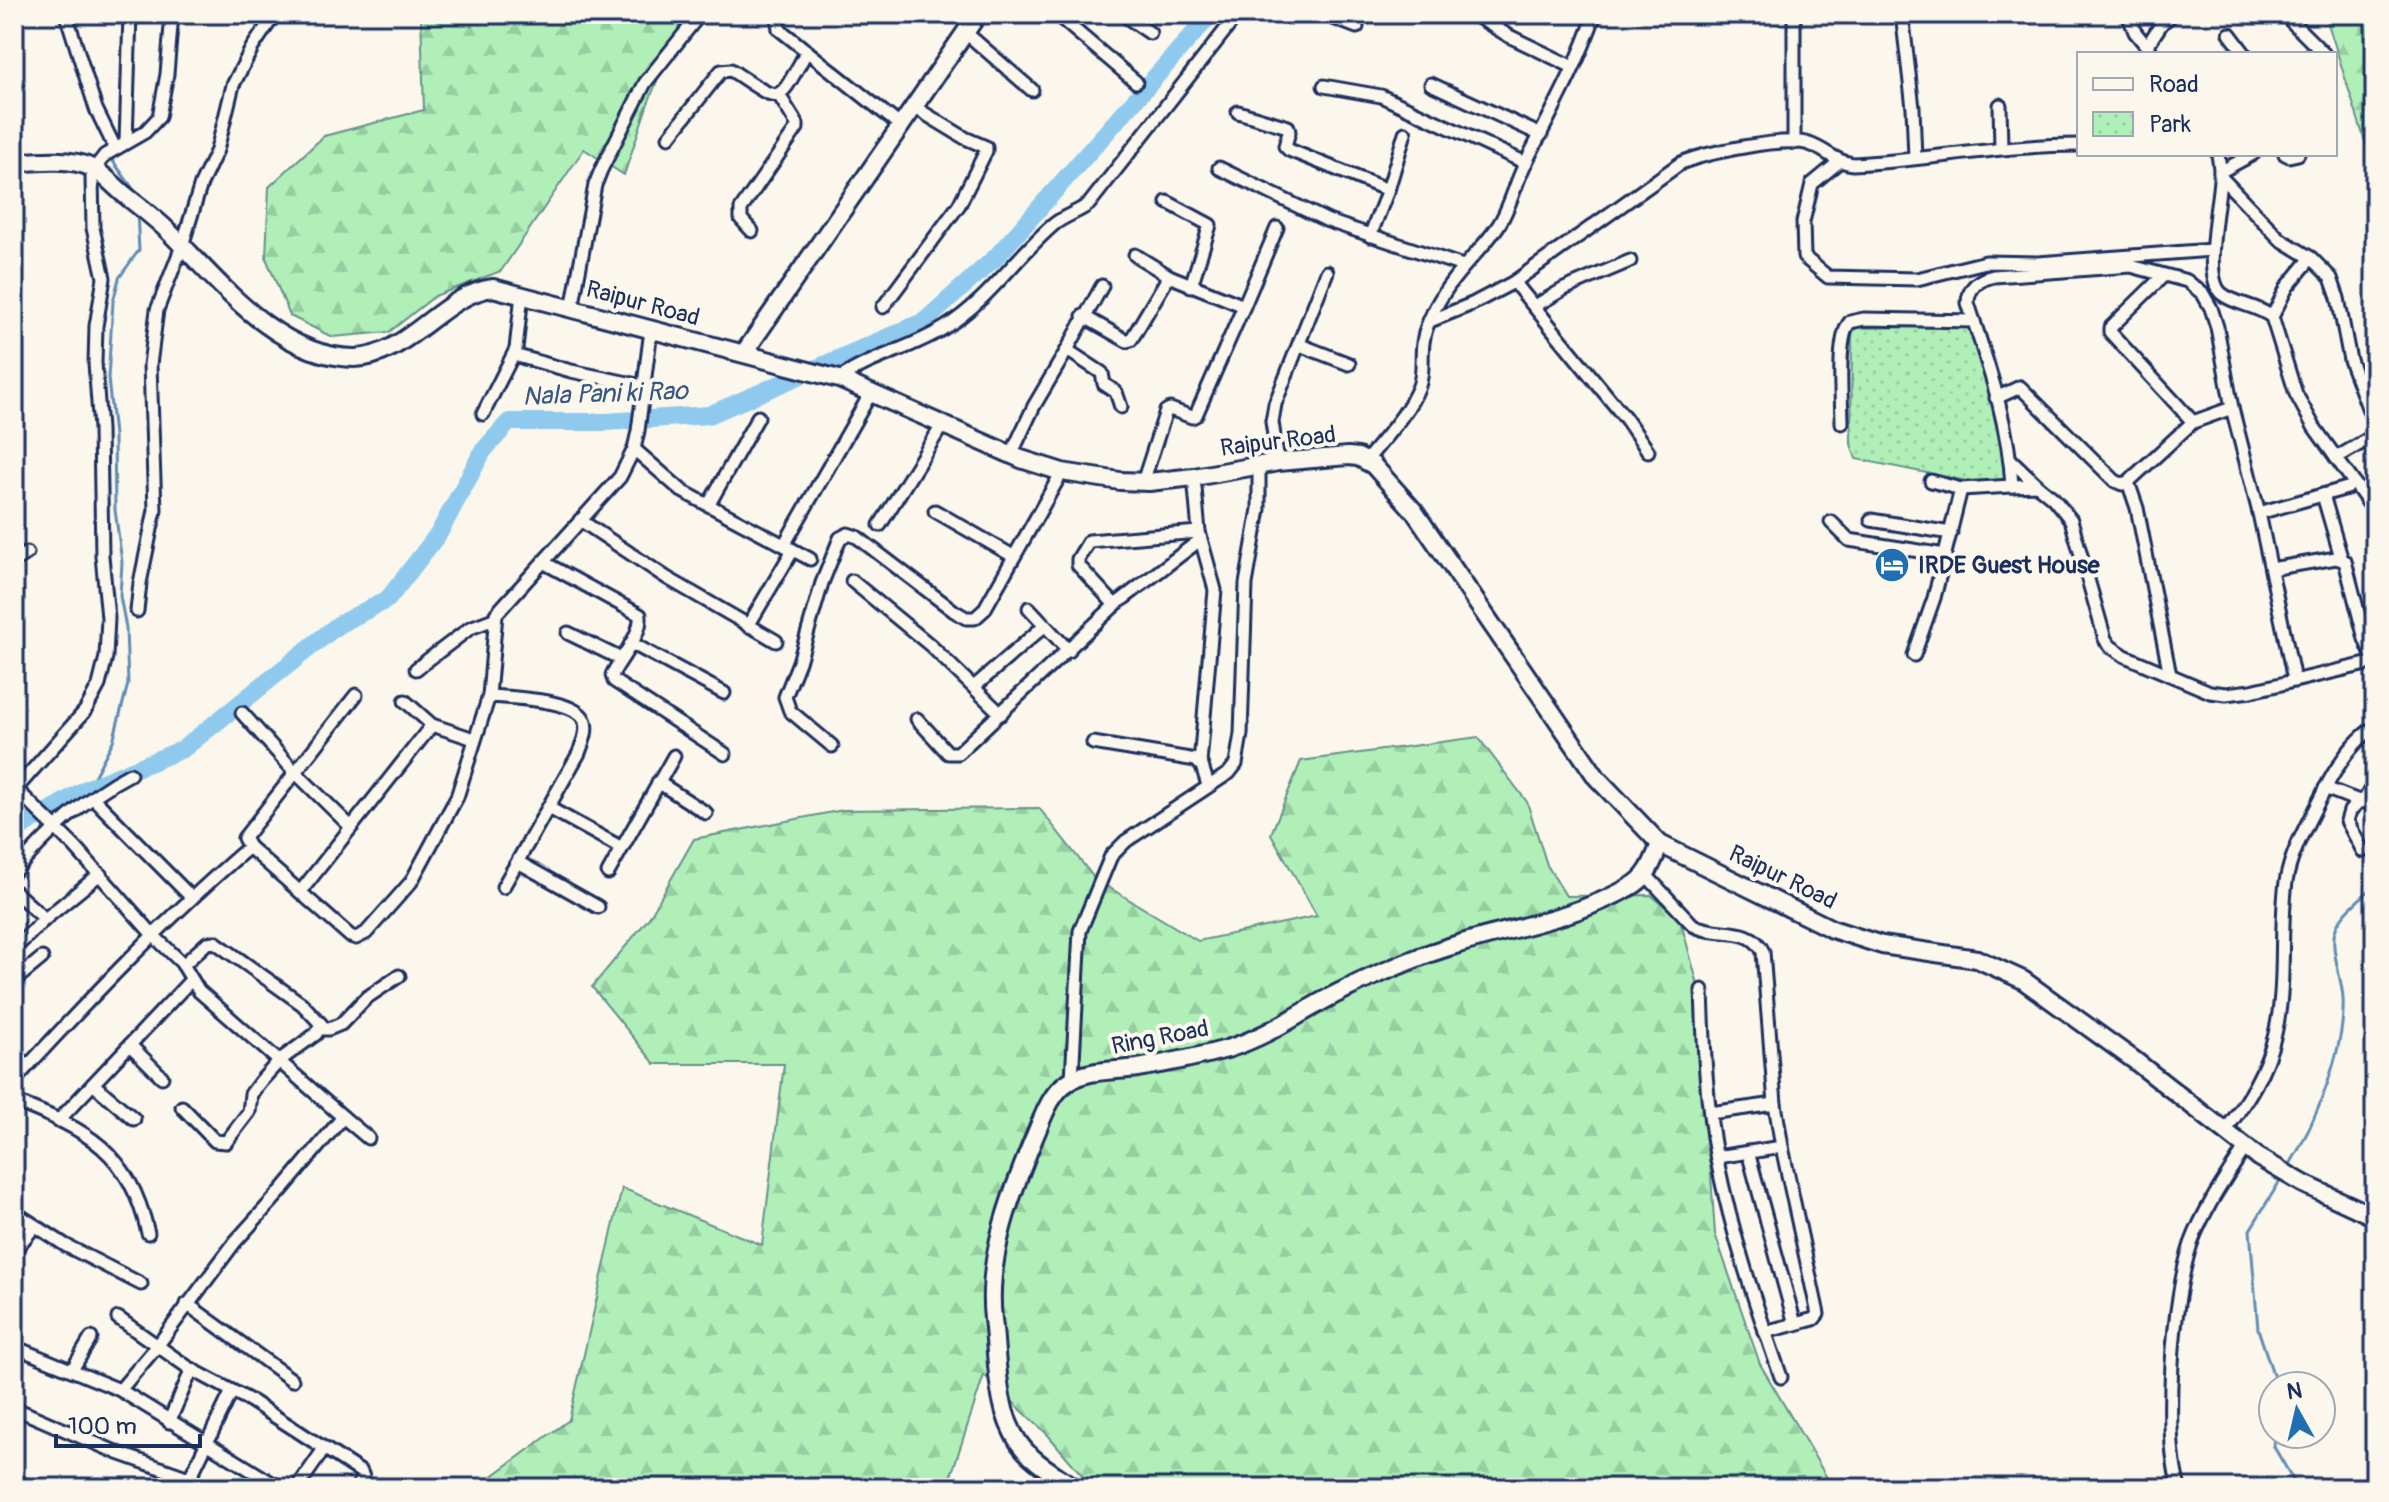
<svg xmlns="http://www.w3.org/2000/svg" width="2389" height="1502" viewBox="0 0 2389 1502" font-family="Pangolin,sans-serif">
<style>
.forest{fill:url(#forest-firs);stroke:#66908b;stroke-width:2}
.park{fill:url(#park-dots);stroke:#66908b;stroke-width:2}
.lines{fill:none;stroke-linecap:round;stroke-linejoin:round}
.stream{stroke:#618cb4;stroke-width:3}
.river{stroke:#8fcaee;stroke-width:18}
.street-casing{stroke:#1b2f5e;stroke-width:17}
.secondary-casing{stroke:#1b2f5e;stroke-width:22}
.street{stroke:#fbf7ec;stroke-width:11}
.secondary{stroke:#fbf7ec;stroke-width:16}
.labels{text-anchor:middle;stroke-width:8;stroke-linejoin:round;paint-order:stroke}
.street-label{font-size:24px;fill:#1b2f5e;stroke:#fbf7ec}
.poi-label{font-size:24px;font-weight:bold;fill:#1b2f5e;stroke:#fbf7ec;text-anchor:start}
.water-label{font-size:26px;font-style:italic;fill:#385682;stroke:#fbf7ec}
</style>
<defs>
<pattern id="forest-firs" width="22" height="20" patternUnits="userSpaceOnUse" patternTransform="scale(2)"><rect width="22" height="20" fill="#b0f0b8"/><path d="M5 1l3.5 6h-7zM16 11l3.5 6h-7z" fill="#97cea1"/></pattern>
<pattern id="park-dots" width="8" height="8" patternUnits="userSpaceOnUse" patternTransform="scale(2)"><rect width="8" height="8" fill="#b0f0b8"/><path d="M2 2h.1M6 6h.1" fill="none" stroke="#97cea1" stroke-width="1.8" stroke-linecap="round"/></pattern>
</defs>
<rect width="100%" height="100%" fill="#fbf7ec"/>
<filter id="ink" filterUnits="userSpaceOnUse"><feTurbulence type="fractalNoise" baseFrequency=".0125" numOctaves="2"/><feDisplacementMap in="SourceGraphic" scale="16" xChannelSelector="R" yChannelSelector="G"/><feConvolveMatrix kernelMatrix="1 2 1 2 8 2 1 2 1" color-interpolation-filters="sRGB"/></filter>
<g filter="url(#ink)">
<!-- forest -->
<g class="forest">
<polygon points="421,14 684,14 647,106 624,175 584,149 501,271 435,296 389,332 332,337 290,316 266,258 269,187 324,136 424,110"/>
<polygon points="2325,14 2375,14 2375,173"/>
<polygon points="1478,737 1527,802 1547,865 1566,896 1651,895 1680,919 1698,985 1715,1234 1760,1364 1833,1488 1093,1488 1048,1435 984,1375 947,1488 476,1488 569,1420 622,1188 762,1245 784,1064 655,1064 592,987 649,918 694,839 843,810 1039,808 1095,879 1198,941 1317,916 1271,834 1301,761"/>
</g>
<!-- park -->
<polygon class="park" points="1969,326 1974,328 1984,360 2007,466 2005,482 1967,481 1856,459 1851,444 1852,331 1858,328"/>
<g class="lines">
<!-- stream -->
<g class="stream">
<polyline points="60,14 68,37"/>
<polyline points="110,157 136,193 136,197"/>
<polyline points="88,788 113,741 128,684 126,628 120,596 122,562 115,510 114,435 108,378 113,302 119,278 139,250 137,212"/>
<path d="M2289 1166C2315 1124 2346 1048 2343 998 2342 979 2330 949 2335 931 2340 913 2362 898 2375 885"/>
<polyline points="2277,1386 2258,1329 2250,1230 2283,1176"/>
<polyline points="2275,1434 2274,1447 2298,1488"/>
</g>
<!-- river -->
<polyline class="river" points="14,836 18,829 88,788 183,749 338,625 388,599 439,533 483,451 509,422 606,422 709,415 925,321 996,257 1211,14"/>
<!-- street casing -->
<g class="street-casing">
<g id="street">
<polyline points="66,14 96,109 115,148"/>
<polyline points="784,14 778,22 779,29 901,126"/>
<polyline points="1056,14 1136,82"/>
<polyline points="1122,14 1150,33"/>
<polyline points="1323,14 1357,27"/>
<polyline points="1473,14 1509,36 1573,67"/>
<polyline points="1902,14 1913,108 1915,158"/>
<polyline points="2128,14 2135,32 2153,54"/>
<polyline points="2284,14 2324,54"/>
<polyline points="965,32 1032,90"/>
<polyline points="2230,34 2245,54"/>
<polyline points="2147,46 2162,23 2173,14"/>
<polyline points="1431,84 1541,135"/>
<polyline points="1324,86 1381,96 1526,163"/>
<polyline points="2000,105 2001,148"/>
<polyline points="1238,112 1288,127 1289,132 1285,146 1289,150 1388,190"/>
<path d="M669 137 721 71 731 70C784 105 776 106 807 51"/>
<polyline points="126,142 130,14"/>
<polyline points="1794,143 1794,14"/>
<path d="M2218 154C2219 162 2221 170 2220 179 2219 203 2202 278 2222 294 2234 304 2257 305 2272 317L2296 394 2314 427 2375 512"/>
<polyline points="2285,154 2289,156 2298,154"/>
<polyline points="1840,161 1812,184 1803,222 1804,257 1828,277 1917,279 1986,262 2038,263 2212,250"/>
<polyline points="1219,168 1328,221 1463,266"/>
<polyline points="2220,172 2253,154"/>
<polyline points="2220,176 2280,239 2311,258 2331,278 2338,298 2350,360 2375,426"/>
<polyline points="1167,202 1210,225 1191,286"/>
<polyline points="752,231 741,219 741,209 797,128 797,124 779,95"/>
<polyline points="1370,236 1388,190 1405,133"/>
<polyline points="2163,276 2110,328 2110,332 2193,422"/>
<polyline points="1514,282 1626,419 1648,451"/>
<polyline points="1244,306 1277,228"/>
<polyline points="1535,306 1564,289 1630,261"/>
<polyline points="883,307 959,205 986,151 986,147 965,138 914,107"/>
<polyline points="572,309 595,185 601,170 645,83 700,14"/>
<polyline points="1083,316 1127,341 1131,340 1169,276 1135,255"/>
<polyline points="2272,317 2287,287 2311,258"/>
<path d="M1430 321 1472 304 1514 282 1681 163C1705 153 1785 136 1809 144 1825 149 1835 162 1853 164 1929 160 2003 145 2079 145"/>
<polyline points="1300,345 1349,364"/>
<polyline points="1067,350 1102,286"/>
<polyline points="514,355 571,371 642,386"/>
<path d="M839 379C872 356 911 349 944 328 987 302 1015 258 1052 226 1063 216 1077 213 1089 204L1238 14"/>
<polyline points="1996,398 2020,387 2115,481 2122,484 2128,482 2193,422 2232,408"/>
<polyline points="483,414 516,349 522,294"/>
<path d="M1842 423C1842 401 1836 337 1850 322L1864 319 1974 321"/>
<polyline points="634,449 682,491 810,559"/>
<polyline points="1011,455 1034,406 1067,350 1102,373 1104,384 1116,392 1121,407"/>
<polyline points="2336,458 2375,435"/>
<polyline points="2011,460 2037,485"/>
<path d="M1366 461C1384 438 1408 414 1419 386 1424 373 1421 357 1423 343 1425 326 1435 307 1444 293 1459 268 1482 250 1498 226 1510 208 1515 184 1525 164 1550 115 1577 67 1595 14"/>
<polyline points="1278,462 1272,422 1275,404 1327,272"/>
<polyline points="1194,477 1199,532 1215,590 1200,763"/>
<polyline points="1931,481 1961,489 2012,486"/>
<polyline points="1143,482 1166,411 1170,409 1192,417 1196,415 1244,306 1169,276"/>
<polyline points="2128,482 2137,508 2170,675"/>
<polyline points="2323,495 2341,557"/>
<polyline points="709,504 758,417"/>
<polyline points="935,511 1013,556"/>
<polyline points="2259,513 2347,488"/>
<polyline points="580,520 667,578 776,641"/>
<polyline points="1871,520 1951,533"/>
<polyline points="1831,522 1849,540 1945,555"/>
<polyline points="880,525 943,424"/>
<polyline points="784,545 872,391"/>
<polyline points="14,561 27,553"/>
<path d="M543 562 640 615C642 635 621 657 612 675L614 681 725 754"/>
<path d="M2271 569 2336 558 2345 561 2365 639 2375 662 2251 691 2226 694 2210 692 2125 656 2110 646 2105 639 2071 520 2053 498 2037 485 2012 486C2009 423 1987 362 1968 303 1968 287 1979 279 1994 276L2131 266 2187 281 2203 294 2211 308 2217 327 2232 408 2259 513 2294 680"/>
<polyline points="852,581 930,645 1001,714"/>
<polyline points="1115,605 1200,540"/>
<polyline points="1029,608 1069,651"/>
<polyline points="137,611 140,583 155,510 150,365 157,310 182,246 201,184 217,150 233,85 252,48 275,14"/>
<polyline points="748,626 793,550"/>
<polyline points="568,633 621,659"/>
<polyline points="631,643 724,693"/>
<polyline points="1914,655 1934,598 1961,489"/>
<polyline points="416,669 470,628 494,619"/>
<polyline points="974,687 1043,627"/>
<polyline points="356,695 244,838 249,847 350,936 356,938 366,933 411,882 457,797 489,696 496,614 620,477 634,449 638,431 651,330"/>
<path d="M489 696C510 698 579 699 585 722 588 733 582 744 579 753L503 887"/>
<polyline points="405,701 432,725 474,739"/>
<polyline points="242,713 295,772 351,827"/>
<polyline points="917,719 948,753 958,753 1115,605 1078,565 1078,559 1089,541 1199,532"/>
<polyline points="1093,743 1196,760 1202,766 1208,785"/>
<polyline points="832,746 790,711 785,697 799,662 822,583 840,538 848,534 857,537 954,611 966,618 975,618 984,610 1062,472"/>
<polyline points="658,782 706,813"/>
<polyline points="2325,788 2356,800 2375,803"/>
<polyline points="16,789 75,847 154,936 182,963 199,991 343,1117 281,1191 235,1242 158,1345 120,1390 22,1350"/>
<polyline points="14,791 85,711 99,685 106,657 108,618 102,556 100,429 95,363 96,326 104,278 93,228 92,177 94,169 105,155 145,132 159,117 167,74 172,14"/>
<polyline points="93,798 191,897"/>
<polyline points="2359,801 2350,811 2347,821 2363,851"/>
<polyline points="2363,802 2375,782"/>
<polyline points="549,808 622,848 674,756"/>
<polyline points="518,862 598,907"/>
<path d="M14 872C48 833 84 798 130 774"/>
<polyline points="608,873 622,848"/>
<path d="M1646 875 1693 925C1716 938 1751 924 1763 952L1775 1104 1782 1147 1818 1314 1814 1319 1765 1332"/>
<polyline points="14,891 45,919 20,943"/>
<polyline points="301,891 432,725"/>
<polyline points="45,919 100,874"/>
<polyline points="14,981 42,958"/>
<path d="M1702 990C1704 1047 1706 1104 1717 1160 1732 1234 1756 1306 1781 1377"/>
<polyline points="321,1029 329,1029 341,1024 366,998 399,976"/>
<polyline points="130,1045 162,1077"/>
<polyline points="1072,1079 1080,931 1111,856 1126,841 1229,773 1236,764 1241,734 1246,584 1259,509 1259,465"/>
<path d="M14 1081C89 999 165 919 249 847"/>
<polyline points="93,1084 134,1119"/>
<path d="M14 1101C88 1130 129 1151 148 1233"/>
<polyline points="182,1107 215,1141 226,1142 249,1112 251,1094 260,1082 280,1060 316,1034 321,1024 302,1004 215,942 207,943 183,965"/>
<polyline points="1710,1113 1775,1104"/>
<polyline points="343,1117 368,1138"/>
<polyline points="58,1121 191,980"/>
<path d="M2226 1130C2248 1099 2266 1072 2275 1034 2287 984 2279 933 2286 882 2291 851 2309 821 2323 793 2335 769 2352 741 2375 727"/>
<polyline points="1748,1152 1795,1324"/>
<polyline points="1717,1157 1782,1147"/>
<polyline points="14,1212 65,1245 141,1284"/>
<polyline points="14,1251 35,1226"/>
<polyline points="187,1304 292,1380"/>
<polyline points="118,1318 189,1368 251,1401 361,1472 363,1477 357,1488"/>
<polyline points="72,1370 91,1338"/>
<polyline points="120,1390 280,1488"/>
<polyline points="14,1408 118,1453 189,1478"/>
<polyline points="169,1422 192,1369"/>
<polyline points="14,1481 33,1488"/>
<polyline points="185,1488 232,1391"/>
<polyline points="297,1488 324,1449"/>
<path d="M2179 1488C2163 1430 2172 1301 2191 1244 2204 1209 2225 1179 2245 1148"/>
</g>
</g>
<!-- secondary casing -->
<g class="secondary-casing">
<g id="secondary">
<path d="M14 163C37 161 71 157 92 168 104 174 115 187 125 195 141 208 158 220 172 235 220 283 278 357 354 358 406 358 442 294 493 288L839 379 1021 459 1062 472 1120 481 1149 482 1194 477 1278 462 1348 456 1358 457 1373 465 1414 511 1597 778 1660 844 1832 929 1882 945 1977 959 2023 980 2134 1060 2258 1157 2304 1184 2375 1217"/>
<polyline points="744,353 978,14"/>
<path d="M1075 1488C1057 1475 1032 1462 1019 1443 995 1408 998 1359 993 1319 986 1258 1011 1194 1034 1138 1042 1120 1050 1093 1068 1082 1086 1069 1117 1071 1138 1068 1168 1063 1198 1057 1227 1049 1262 1038 1288 1021 1319 1003 1349 986 1380 973 1412 960 1483 931 1563 925 1630 887 1648 878 1653 861 1660 844"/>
</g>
</g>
<!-- street -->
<use href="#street" class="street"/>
<!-- secondary -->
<use href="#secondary" class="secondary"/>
</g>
</g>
<!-- icons -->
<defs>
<g id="hotel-disc" transform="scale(1.8)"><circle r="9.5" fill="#1f6fb2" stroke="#fbf7ec"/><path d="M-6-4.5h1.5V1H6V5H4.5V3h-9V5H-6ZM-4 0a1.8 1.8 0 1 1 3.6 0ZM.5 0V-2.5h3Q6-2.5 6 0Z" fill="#fff"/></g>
</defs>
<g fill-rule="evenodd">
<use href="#hotel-disc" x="1892" y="565"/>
</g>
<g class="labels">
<!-- street labels -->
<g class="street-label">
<text transform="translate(643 303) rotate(15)" y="8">Raipur Road</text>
<text transform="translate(1278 441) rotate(-7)" y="8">Raipur Road</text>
<text transform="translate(1783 877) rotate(26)" y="8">Raipur Road</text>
<text transform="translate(1160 1037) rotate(-11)" y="8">Ring Road</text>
</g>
<!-- poi labels -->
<g class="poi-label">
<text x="1918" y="573">IRDE Guest House</text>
</g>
<!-- water labels -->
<g class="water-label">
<text transform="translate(605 393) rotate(-2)" y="9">Nala Pani ki Rao</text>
</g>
</g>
<!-- margin -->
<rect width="2389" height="1502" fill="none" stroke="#fbf7ec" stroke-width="48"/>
<rect x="24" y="24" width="2341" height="1454" fill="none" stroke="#1b2f5e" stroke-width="3" filter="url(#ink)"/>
<!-- legend -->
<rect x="2077" y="52" width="260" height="104" fill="#fbf7ec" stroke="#a1a7b3" stroke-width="2"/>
<rect x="2093" y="78" width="40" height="12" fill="#fbf7ec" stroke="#a1a7b3" stroke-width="2"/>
<text x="2149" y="92" font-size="24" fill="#1b2f5e">Road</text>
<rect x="2093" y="112" width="40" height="24" fill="url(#park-dots)" stroke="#a1a7b3" stroke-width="2"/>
<text x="2149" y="132" font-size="24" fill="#1b2f5e">Park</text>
<!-- north arrow -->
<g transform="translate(2297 1410) rotate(352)"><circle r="38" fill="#fbf7ec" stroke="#a1a7b3" stroke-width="2"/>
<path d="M0-6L14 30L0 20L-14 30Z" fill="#1f6fb2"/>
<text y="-12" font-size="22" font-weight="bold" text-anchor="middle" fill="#1b2f5e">N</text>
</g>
<!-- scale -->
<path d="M56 1434v12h144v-12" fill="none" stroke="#1b2f5e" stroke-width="4"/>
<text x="68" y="1434" font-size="24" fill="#1b2f5e" stroke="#fbf7ec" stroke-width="6" paint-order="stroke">100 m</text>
</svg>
